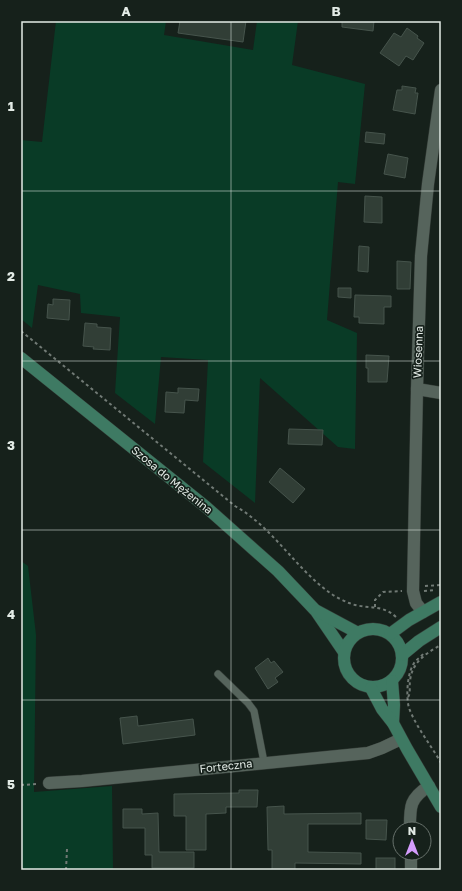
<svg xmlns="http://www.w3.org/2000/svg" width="462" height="891" viewBox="0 0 462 891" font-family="'Golos Text',sans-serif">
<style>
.green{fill:#093b26}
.building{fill:#313e36;stroke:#46544c}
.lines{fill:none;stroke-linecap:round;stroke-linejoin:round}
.lane-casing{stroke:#343c37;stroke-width:8}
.street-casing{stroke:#343c37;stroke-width:13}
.secondary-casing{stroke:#343c37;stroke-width:13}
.path{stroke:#717a75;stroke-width:2;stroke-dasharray:3 3;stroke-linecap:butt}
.lane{stroke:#56645c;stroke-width:7}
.street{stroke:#56645c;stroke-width:12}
.secondary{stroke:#3e7a63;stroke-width:12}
.grid{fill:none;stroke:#e3ebe6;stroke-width:1;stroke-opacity:0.55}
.labels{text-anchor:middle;stroke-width:3.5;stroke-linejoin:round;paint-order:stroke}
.street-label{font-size:11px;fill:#e3ebe6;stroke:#16211b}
.neatline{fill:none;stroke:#e3ebe6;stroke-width:1.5}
.grid-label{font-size:13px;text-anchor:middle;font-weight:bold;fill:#e3ebe6}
</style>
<rect width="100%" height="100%" fill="#16211b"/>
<!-- green -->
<g class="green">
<polygon points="56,21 166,21 164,35 253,50 257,21 298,21 292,65 365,84 355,184 338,182 327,320 357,333 355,449 338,447 260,378 255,503 203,462 208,360 161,357 155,424 115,393 120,317 81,313 80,294 38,285 32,328 21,319 21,140 42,142"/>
<polygon points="21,561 28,566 36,635 34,792 112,786 113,870 21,870"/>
</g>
<!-- building -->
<g class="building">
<polygon points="180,21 246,21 243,42 178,33"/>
<polygon points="342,21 374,21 373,31 342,27"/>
<polygon points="407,28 418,36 417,38 424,43 413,60 406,56 399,66 380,53 394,33 401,37"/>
<polygon points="402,86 416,88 415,93 418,93 415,114 393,110 397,90 402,90"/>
<polygon points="366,132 385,134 384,144 365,142"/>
<polygon points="388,154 408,158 405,178 384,174"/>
<polygon points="365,196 382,197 382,223 364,222"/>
<polygon points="359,246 369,247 368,272 358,271"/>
<polygon points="397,261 411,262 410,289 397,289"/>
<polygon points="338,288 351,288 351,298 338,297"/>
<polygon points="355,295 391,296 391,307 384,307 384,324 359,323 359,317 354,317"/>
<polygon points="53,299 70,300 69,320 47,318 48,304 53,305"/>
<polygon points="85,323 97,324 97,327 111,328 110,350 93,349 94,347 83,346"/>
<polygon points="366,355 389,356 387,382 368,382 368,368 366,368"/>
<polygon points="178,388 199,389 198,401 185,400 184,413 165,412 166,392 178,393"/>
<polygon points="289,429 323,430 322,445 288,444"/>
<polygon points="280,468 305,489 293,503 269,482"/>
<polygon points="268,658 271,663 274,661 283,672 275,678 278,682 268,689 255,668"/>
<polygon points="137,716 138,726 193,719 195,735 123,744 120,718"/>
<polygon points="239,790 258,790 257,807 226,807 226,813 206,814 206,850 186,850 186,816 174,816 174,794 239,793"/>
<polygon points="284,806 284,814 361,813 361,824 308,824 308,852 361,853 361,864 295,863 295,870 272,870 272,850 268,850 267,807"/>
<polygon points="123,809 142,809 142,814 158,813 159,852 194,852 194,868 152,868 152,855 145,855 145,828 123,828"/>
<polygon points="366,820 387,820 386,840 366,839"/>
<rect x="376" y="858" width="19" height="12"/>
</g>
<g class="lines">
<!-- lane casing -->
<g class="lane-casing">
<polyline id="lane" points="218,674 248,703 254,711 264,762"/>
</g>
<!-- street casing -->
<g class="street-casing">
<g id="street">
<polyline points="417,389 441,393"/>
<polyline points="423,612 416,603 413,591 417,389 421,256 428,184 441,90"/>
<polyline points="49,783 82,781 368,753 382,748 401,739"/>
<path d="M410 829C410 807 409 799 429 786"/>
<polyline points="411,853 411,870"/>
</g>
</g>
<!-- secondary casing -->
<g class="secondary-casing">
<g id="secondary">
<polyline points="21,358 206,507 278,571 316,611 344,652"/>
<polyline points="317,611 358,633"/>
<circle cx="373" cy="658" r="29"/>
<polyline points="390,634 409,620 441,602"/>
<polyline points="402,655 419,641 441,627"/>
<polyline points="392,681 394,705 393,723"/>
<polyline points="371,688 382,709 393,723 407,749 441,807"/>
</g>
</g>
<!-- path -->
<g class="path">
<path d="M21 331 235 506C274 528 296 570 333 595 338 598 344 601 349 603 366 610 381 603 396 617"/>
<polyline points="425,586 441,585"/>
<polyline points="424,591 436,590"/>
<polyline points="375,607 375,600 383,592 402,591"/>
<path d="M423 654C420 658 415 660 413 665 407 675 406 698 409 708 416 727 431 745 441 763"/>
<path d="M408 697C411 693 409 687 410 682 411 663 426 653 441 645"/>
<polyline points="21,785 38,784"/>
<polyline points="66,870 67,849"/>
</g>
<!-- lane -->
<use href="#lane" class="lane"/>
<!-- street -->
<use href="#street" class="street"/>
<!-- secondary -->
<use href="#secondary" class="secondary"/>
</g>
<!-- grid -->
<path class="grid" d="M231 21V870M21 191H441M21 361H441M21 530H441M21 700H441"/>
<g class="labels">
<!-- street labels -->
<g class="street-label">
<text transform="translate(418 352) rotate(-88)" y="4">Wiosenna</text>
<text transform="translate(172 480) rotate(39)" y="4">Szosa do Mężenina</text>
<text transform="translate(226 766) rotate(-6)" y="4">Forteczna</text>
</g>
</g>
<!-- border -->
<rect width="462" height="891" fill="none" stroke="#16211b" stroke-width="44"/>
<!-- north arrow -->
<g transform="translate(412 841)"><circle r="19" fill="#16211b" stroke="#68726c"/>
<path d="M0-3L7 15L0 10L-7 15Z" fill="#d49cfc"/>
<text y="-6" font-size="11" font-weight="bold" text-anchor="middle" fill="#e3ebe6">N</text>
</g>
<rect x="22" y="22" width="418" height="847" class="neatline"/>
<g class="grid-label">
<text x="126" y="16">A</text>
<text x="336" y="16">B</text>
<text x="11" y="111">1</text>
<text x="11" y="281">2</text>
<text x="11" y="450">3</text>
<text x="11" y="619">4</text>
<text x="11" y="789">5</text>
</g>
</svg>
